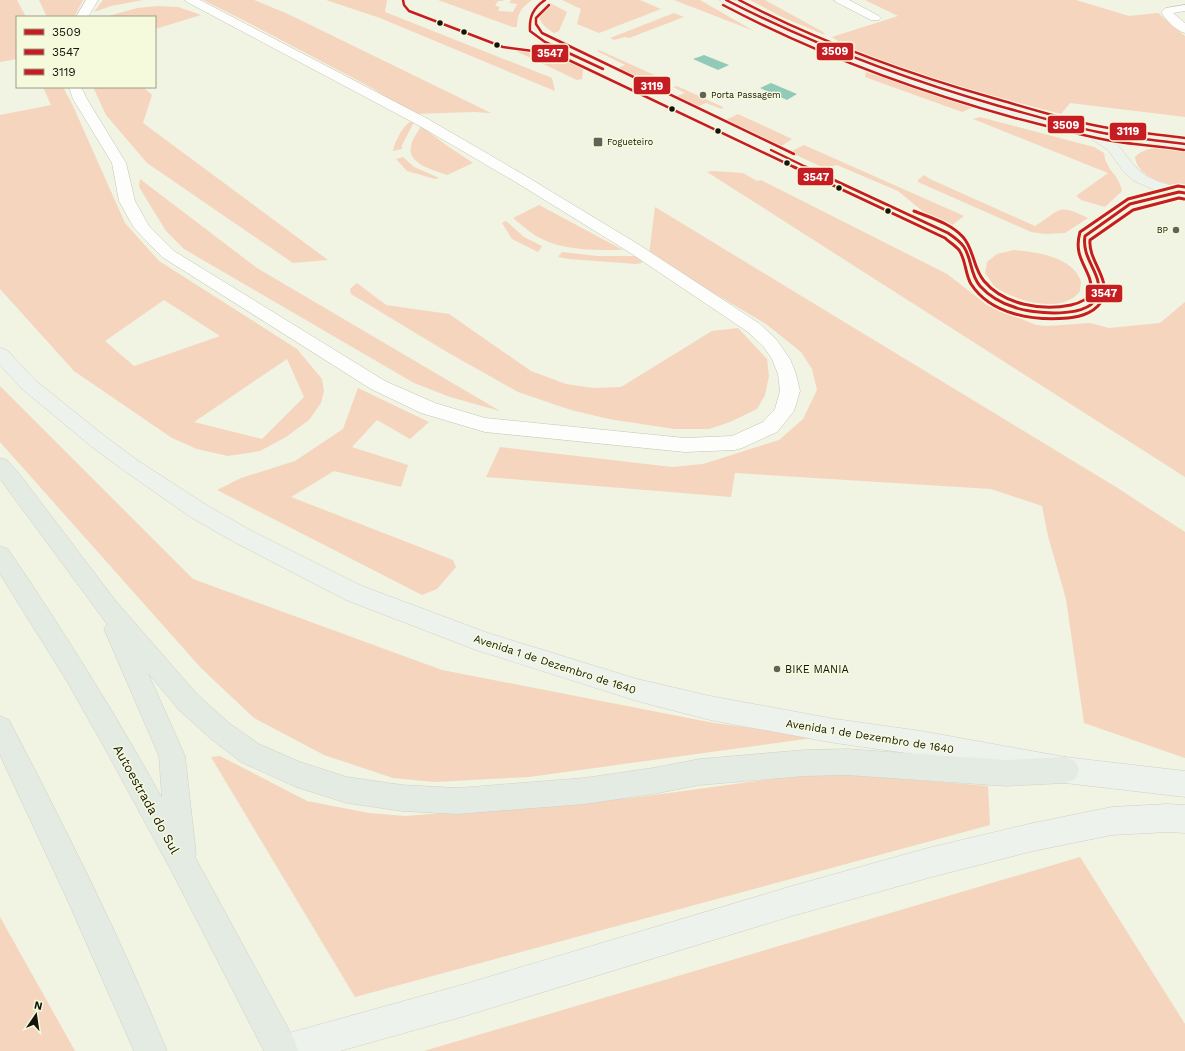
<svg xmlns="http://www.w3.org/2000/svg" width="1185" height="1051" viewBox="0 0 1185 1051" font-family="'Work Sans',sans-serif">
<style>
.green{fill:#f5d5bd;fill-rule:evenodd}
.water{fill:#92caba}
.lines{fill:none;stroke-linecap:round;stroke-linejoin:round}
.minor-casing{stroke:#c2c4b7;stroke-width:1}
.major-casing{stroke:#d0d1c8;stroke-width:1}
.highway-casing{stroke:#d0d1c8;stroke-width:1}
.minor{fill:#fdfdfb;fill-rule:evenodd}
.major{fill:#eef2ec;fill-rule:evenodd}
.highway{fill:#e3ebe2;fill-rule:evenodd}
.bus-1-far1-casing{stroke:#f6fadc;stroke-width:4}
.bus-1-casing{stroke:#f6fadc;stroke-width:5.5}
.bus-2-far1-casing{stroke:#f6fadc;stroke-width:4}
.bus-2-casing{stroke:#f6fadc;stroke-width:5.5}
.bus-3-far1-casing{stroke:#f6fadc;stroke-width:4}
.bus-3-casing{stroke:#f6fadc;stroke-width:5.5}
.bus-1-far1{stroke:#c61d23;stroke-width:2.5}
.bus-1{stroke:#c61d23;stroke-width:3}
.bus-2-far1{stroke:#c61d23;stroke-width:2.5}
.bus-2{stroke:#c61d23;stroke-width:3}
.bus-3-far1{stroke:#c61d23;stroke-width:2.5}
.bus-3{stroke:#c61d23;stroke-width:3}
.bus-dot{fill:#14150a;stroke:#f6fadc;stroke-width:1.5}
.poi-dot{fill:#616356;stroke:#f6fadc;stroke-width:1.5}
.labels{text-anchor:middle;stroke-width:3;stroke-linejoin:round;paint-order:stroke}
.far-poi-label{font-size:9px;fill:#14150a;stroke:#f6fadc;text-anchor:start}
.street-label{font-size:11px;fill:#14150a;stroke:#f6fadc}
.poi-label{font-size:11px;fill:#14150a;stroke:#f6fadc;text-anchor:start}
.near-street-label{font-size:13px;fill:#14150a;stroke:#f6fadc}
.line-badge{stroke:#f6fadc;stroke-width:1.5}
.badge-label{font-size:11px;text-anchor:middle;font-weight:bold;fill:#fff}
</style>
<rect width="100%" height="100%" fill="#f1f3e3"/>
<!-- green -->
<g class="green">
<polygon points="0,0 17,0 26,17 17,17 17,59 0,62"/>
<polygon points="39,0 83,0 74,17 47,17"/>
<polygon points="103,0 143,0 111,6 94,12"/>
<polygon points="203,0 254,0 288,14 491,113 474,112 415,114 390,100 372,88 245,21"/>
<polygon points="326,0 387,0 385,12 552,78 555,91 380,18"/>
<path d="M438 0H504L503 1H498L495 6 500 7 498 11 513 12 517 4 509 3 511 0H532C520 9 518 13 517 27H513Z"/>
<polygon points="562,0 640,0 661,9 599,33 577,24 581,9"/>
<polygon points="674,0 700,0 754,31"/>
<polygon points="750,0 765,0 823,32 825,35 782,17"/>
<polygon points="865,0 1076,0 1129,16 1158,13 1185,36 1185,117 1070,103 1061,114 911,74 859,56 832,37 898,16"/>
<path d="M550 3 567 12 559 31 554 33C539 24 533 14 550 3Z"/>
<polygon points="158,6 178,7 201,15 155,29 155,17 105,17 137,8"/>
<polygon points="674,13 684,17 629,38 625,37 614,40 610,38"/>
<polygon points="517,50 546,51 580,66 583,69 582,79 577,80 516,51"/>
<polygon points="599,50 663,79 649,86 614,70 625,65 597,51"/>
<polygon points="866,72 976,106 962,112 865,77"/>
<polygon points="677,86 723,107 722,109 706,103 697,107 675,97 685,93 673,87"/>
<path d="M43 87H63L73 106 125 223 159 261 297 349 322 379 324 391 321 403 309 420 286 437 260 451 228 456 197 449 172 438 74 371 0 289V115L51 105ZM164 300 220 336 134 366 105 341ZM287 359 304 397 262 439 194 422Z"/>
<polygon points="93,87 143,87 152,95 143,123 328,260 293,263 147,163 106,115"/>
<polygon points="738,114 792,139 780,147 724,121"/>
<path d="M980 117 1094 147 1104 153C1106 171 1119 174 1122 191L1105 207 1081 200 1076 196 1108 173 973 119Z"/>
<path d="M410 122H414L402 145V149L393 151C394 143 403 126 410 122Z"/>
<path d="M421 126 446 145 473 163 447 175C434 170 407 164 411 146 412 139 418 132 421 126Z"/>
<polygon points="804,145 964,216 951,226 925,213 898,191 837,165 824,168 790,152"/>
<path d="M1167 147 1185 150V187C1167 184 1138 179 1135 157 1144 148 1154 148 1167 147Z"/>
<polygon points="403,157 414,167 439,178 435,179 407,171 396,159"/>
<polygon points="713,171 743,173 757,181 761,180 947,274 987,305 1036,325 1047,326 1090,323 1109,328 1160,323 1185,302 1185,477 707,172"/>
<path d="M924 175 930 179 1035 226C1062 209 1057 203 1088 218L1065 233 1045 234 1031 232 918 182V180Z"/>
<polygon points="140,179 257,268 500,411 450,397 414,383 184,249 166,231 139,187"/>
<path d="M539 205 623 250C595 250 565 251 540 238 530 233 522 225 513 218Z"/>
<polygon points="655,207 1116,487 1185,532 1185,758 1084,723 1066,599 1048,536 1042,506 991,489 735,473 731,497 486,477 500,447 672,467 703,464 779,440 803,419 817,390 812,369 801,352 766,324 649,255"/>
<polygon points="506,221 524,237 542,246 538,252 512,239 502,223"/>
<path d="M1014 250C1035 252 1070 256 1080 279 1082 282 1080 287 1080 291 1078 294 1074 298 1071 299 1051 311 1011 299 994 286 991 282 988 277 985 273L987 262 997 254Z"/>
<polygon points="562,252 597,256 635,256 641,260 642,263 636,264 569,259 558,257"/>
<polygon points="357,283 386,305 449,314 531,371 566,384 593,388 621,387 712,331 738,328 767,359 769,376 765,395 757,409 730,422 709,429 674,429 609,419 571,410 518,392 447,352 351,294 350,289"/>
<polygon points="0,386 193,579 442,670 714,723 820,737 529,777 434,782 393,778 324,755 254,718 201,668 0,442"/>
<polygon points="358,388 429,422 410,439 377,420 352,447 408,465 401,487 334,471 291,497 453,560 456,567 437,589 422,595 217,490 241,478 295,461 343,429"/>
<polygon points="220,756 307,801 369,813 405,816 632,798 822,772 988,786 990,825 355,997 211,757"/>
<polygon points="1080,857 1185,1024 1185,1051 424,1051"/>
<polygon points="0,917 75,1051 0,1051"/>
</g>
<!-- water -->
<g class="water">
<polygon points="704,55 729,65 718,70 693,59"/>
<polygon points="771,83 797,94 787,100 760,88"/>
</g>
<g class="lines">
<!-- minor casing -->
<g class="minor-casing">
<g id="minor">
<polygon points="86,0 98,0 88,17 76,17"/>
<polygon points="185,0 200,0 428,119 524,175 641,246 760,324 776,339 790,359 796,374 800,391 794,411 777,432 742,448 735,450 685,452 485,432 421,413 371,389 162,257 134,228 119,201 112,163 73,99 69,87 81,87 87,99 126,163 135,201 149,226 174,251 385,381 435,403 485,418 685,438 732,436 763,422 775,409 780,391 778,374 772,359 764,347 748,332 629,252 514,181 418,125 187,2"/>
<polygon points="834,0 849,0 879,16 881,18 879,20 871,20 836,2"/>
<path d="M1185 5V11L1173 13 1185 23V33C1175 30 1166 20 1161 12L1166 8Z"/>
</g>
</g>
<!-- major casing -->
<g class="major-casing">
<g id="major">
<path d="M720 0H734L797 32 831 47 937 84 1085 125 1122 132 1185 140V148L1111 139C1121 147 1126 156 1134 165 1146 180 1167 185 1185 188V198L1157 191 1134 181 1123 171 1108 150 1088 137 1086 134C960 104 836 65 722 2Z"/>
<polygon points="0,348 7,350 35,380 106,437 137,460 208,506 252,531 362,586 488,633 637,679 710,696 835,719 921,731 1065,757 1185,771 1185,797 1065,783 921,755 835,743 710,720 637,701 476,650 346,600 236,543 192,518 123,470 92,447 21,388 0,365"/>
<polygon points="1168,804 1185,805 1185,833 1168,832 1112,835 1033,851 928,878 792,916 465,1016 340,1051 266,1051 270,1039 282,1035 465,984 792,886 928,848 1033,823 1112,807"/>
</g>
</g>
<!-- highway casing -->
<g class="highway-casing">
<g id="highway">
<path d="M0 458 7 460 21 476 115 600 197 694 229 723 259 744 300 762 347 777 402 785 458 788 584 778 653 768 700 759 804 750 847 749 1006 760 1065 757 1075 761 1079 770 1075 779 1065 783 1006 786 847 775 804 776 700 785 653 794 584 804 458 814 402 811 347 803 296 787 241 762 211 739 179 710 148 673 185 756 196 854 195 857 294 1039 298 1051H264L172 872 103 745 68 683 0 574V546L8 549C63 630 115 713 162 798L159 756 104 629 107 624 0 479Z"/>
<path d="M0 716 9 720C65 827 121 939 167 1051H134L67 899 0 755Z"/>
</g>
</g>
<!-- minor -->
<use href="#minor" class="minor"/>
<!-- major -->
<use href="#major" class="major"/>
<!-- highway -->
<use href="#highway" class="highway"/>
<!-- bus-1-far1 casing -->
<g class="bus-1-far1-casing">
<g id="bus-1-far1">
<path d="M545 0C533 8 529 17 530 31L545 42 603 69"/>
<path d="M726 0C814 45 904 79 999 106 1032 115 1065 125 1098 132 1127 138 1156 140 1185 144"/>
<polyline points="771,150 808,168"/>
</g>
</g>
<!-- bus-1 casing -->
<g class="bus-1-casing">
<path id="bus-1" d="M806 167 948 233C954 237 960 241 964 247 972 259 970 275 980 286 989 296 1001 303 1014 307 1031 314 1092 320 1098 294 1103 274 1081 259 1085 236L1130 204 1179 192 1185 193"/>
</g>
<!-- bus-2-far1 casing -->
<g class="bus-2-far1-casing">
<g id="bus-2-far1">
<polyline points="403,0 404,5 409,11 503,47 556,54 796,168"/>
<path d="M723 5C816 54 914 90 1015 118 1047 126 1079 135 1112 141 1136 145 1160 146 1184 150"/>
</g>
</g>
<!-- bus-2 casing -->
<g class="bus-2-casing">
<path id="bus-2" d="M794 167 945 238C949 242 955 245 959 250 966 260 965 274 971 284 991 315 1034 321 1068 318 1080 317 1098 312 1103 298 1110 278 1088 260 1090 240L1133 210 1179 198 1184 199"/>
</g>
<!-- bus-3-far1 casing -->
<g class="bus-3-far1-casing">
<g id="bus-3-far1">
<path d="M739 0C820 42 905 73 993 98 1028 108 1062 119 1098 126 1127 132 1156 134 1185 138"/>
<polyline points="549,5 536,18 536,24 542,33 794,154"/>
</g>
</g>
<!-- bus-3 casing -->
<g class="bus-3-casing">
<path id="bus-3" d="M914 211C931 218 950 223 963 237 974 249 973 268 984 281 1004 305 1042 311 1071 305 1080 303 1087 300 1092 293 1092 268 1072 260 1080 232L1128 199 1178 186 1185 187"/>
</g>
<!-- bus-1-far1 -->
<use href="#bus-1-far1" class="bus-1-far1"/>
<!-- bus-1 -->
<use href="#bus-1" class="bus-1"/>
<!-- bus-2-far1 -->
<use href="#bus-2-far1" class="bus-2-far1"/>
<!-- bus-2 -->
<use href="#bus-2" class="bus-2"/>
<!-- bus-3-far1 -->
<use href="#bus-3-far1" class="bus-3-far1"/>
<!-- bus-3 -->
<use href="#bus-3" class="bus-3"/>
</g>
<!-- markers -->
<g class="bus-dot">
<circle cx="440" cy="23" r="3.5"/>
<circle cx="464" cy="32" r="3.5"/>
<circle cx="497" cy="45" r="3.5"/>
<circle cx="672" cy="109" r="3.5"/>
<circle cx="718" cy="131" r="3.5"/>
<circle cx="787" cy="163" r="3.5"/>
<circle cx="839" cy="188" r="3.5"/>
<circle cx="888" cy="211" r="3.5"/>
</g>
<g class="poi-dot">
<circle cx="703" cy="95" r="4"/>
<rect x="593" y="137" width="10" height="10" rx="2"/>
<circle cx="1176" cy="230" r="4"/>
<circle cx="777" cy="669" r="4"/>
</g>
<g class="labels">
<!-- far-poi labels -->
<g class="far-poi-label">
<text x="711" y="98">Porta Passagem</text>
<text x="607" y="145">Fogueteiro</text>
<text x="1168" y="233" text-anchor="end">BP</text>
</g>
<!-- street labels -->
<g class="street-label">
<text transform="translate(555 664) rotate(18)" y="4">Avenida 1 de Dezembro de 1640</text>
<text transform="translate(870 736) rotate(9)" y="4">Avenida 1 de Dezembro de 1640</text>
</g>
<!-- poi labels -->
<g class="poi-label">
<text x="785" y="673">BIKE MANIA</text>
</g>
<!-- near-street labels -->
<g class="near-street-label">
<text transform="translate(147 799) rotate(61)" y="5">Autoestrada do Sul</text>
</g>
</g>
<g class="line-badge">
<rect x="816" y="42" width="38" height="19" rx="4" fill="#c61d23"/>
<rect x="531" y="44" width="38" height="19" rx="4" fill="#c61d23"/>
<rect x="633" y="76" width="38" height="19" rx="4" fill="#c61d23"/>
<rect x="1047" y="115" width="38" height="19" rx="4" fill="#c61d23"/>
<rect x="1109" y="122" width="38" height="19" rx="4" fill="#c61d23"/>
<rect x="797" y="167" width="37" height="19" rx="4" fill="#c61d23"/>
<rect x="1085" y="284" width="38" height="19" rx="4" fill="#c61d23"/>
</g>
<g class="badge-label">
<text x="835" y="55">3509</text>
<text x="550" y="57">3547</text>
<text x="652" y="90">3119</text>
<text x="1066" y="129">3509</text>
<text x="1128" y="135">3119</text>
<text x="816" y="181">3547</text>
<text x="1104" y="297">3547</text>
</g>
<!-- legend -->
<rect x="16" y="16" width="140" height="72" fill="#f6fadc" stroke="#9c9e88"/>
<rect x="24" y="29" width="20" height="6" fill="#c61d23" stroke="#9c9e88"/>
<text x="52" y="36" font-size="12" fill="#14150a">3509</text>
<rect x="24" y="49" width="20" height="6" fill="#c61d23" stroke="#9c9e88"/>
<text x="52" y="56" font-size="12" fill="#14150a">3547</text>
<rect x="24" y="69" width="20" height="6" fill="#c61d23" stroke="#9c9e88"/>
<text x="52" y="76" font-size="12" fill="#14150a">3119</text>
<!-- north arrow -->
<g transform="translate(36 1015) rotate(13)" stroke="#f6fadc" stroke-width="3" paint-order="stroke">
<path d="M0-3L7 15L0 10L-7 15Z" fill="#14150a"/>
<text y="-6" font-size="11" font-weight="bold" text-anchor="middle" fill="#14150a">N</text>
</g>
</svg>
